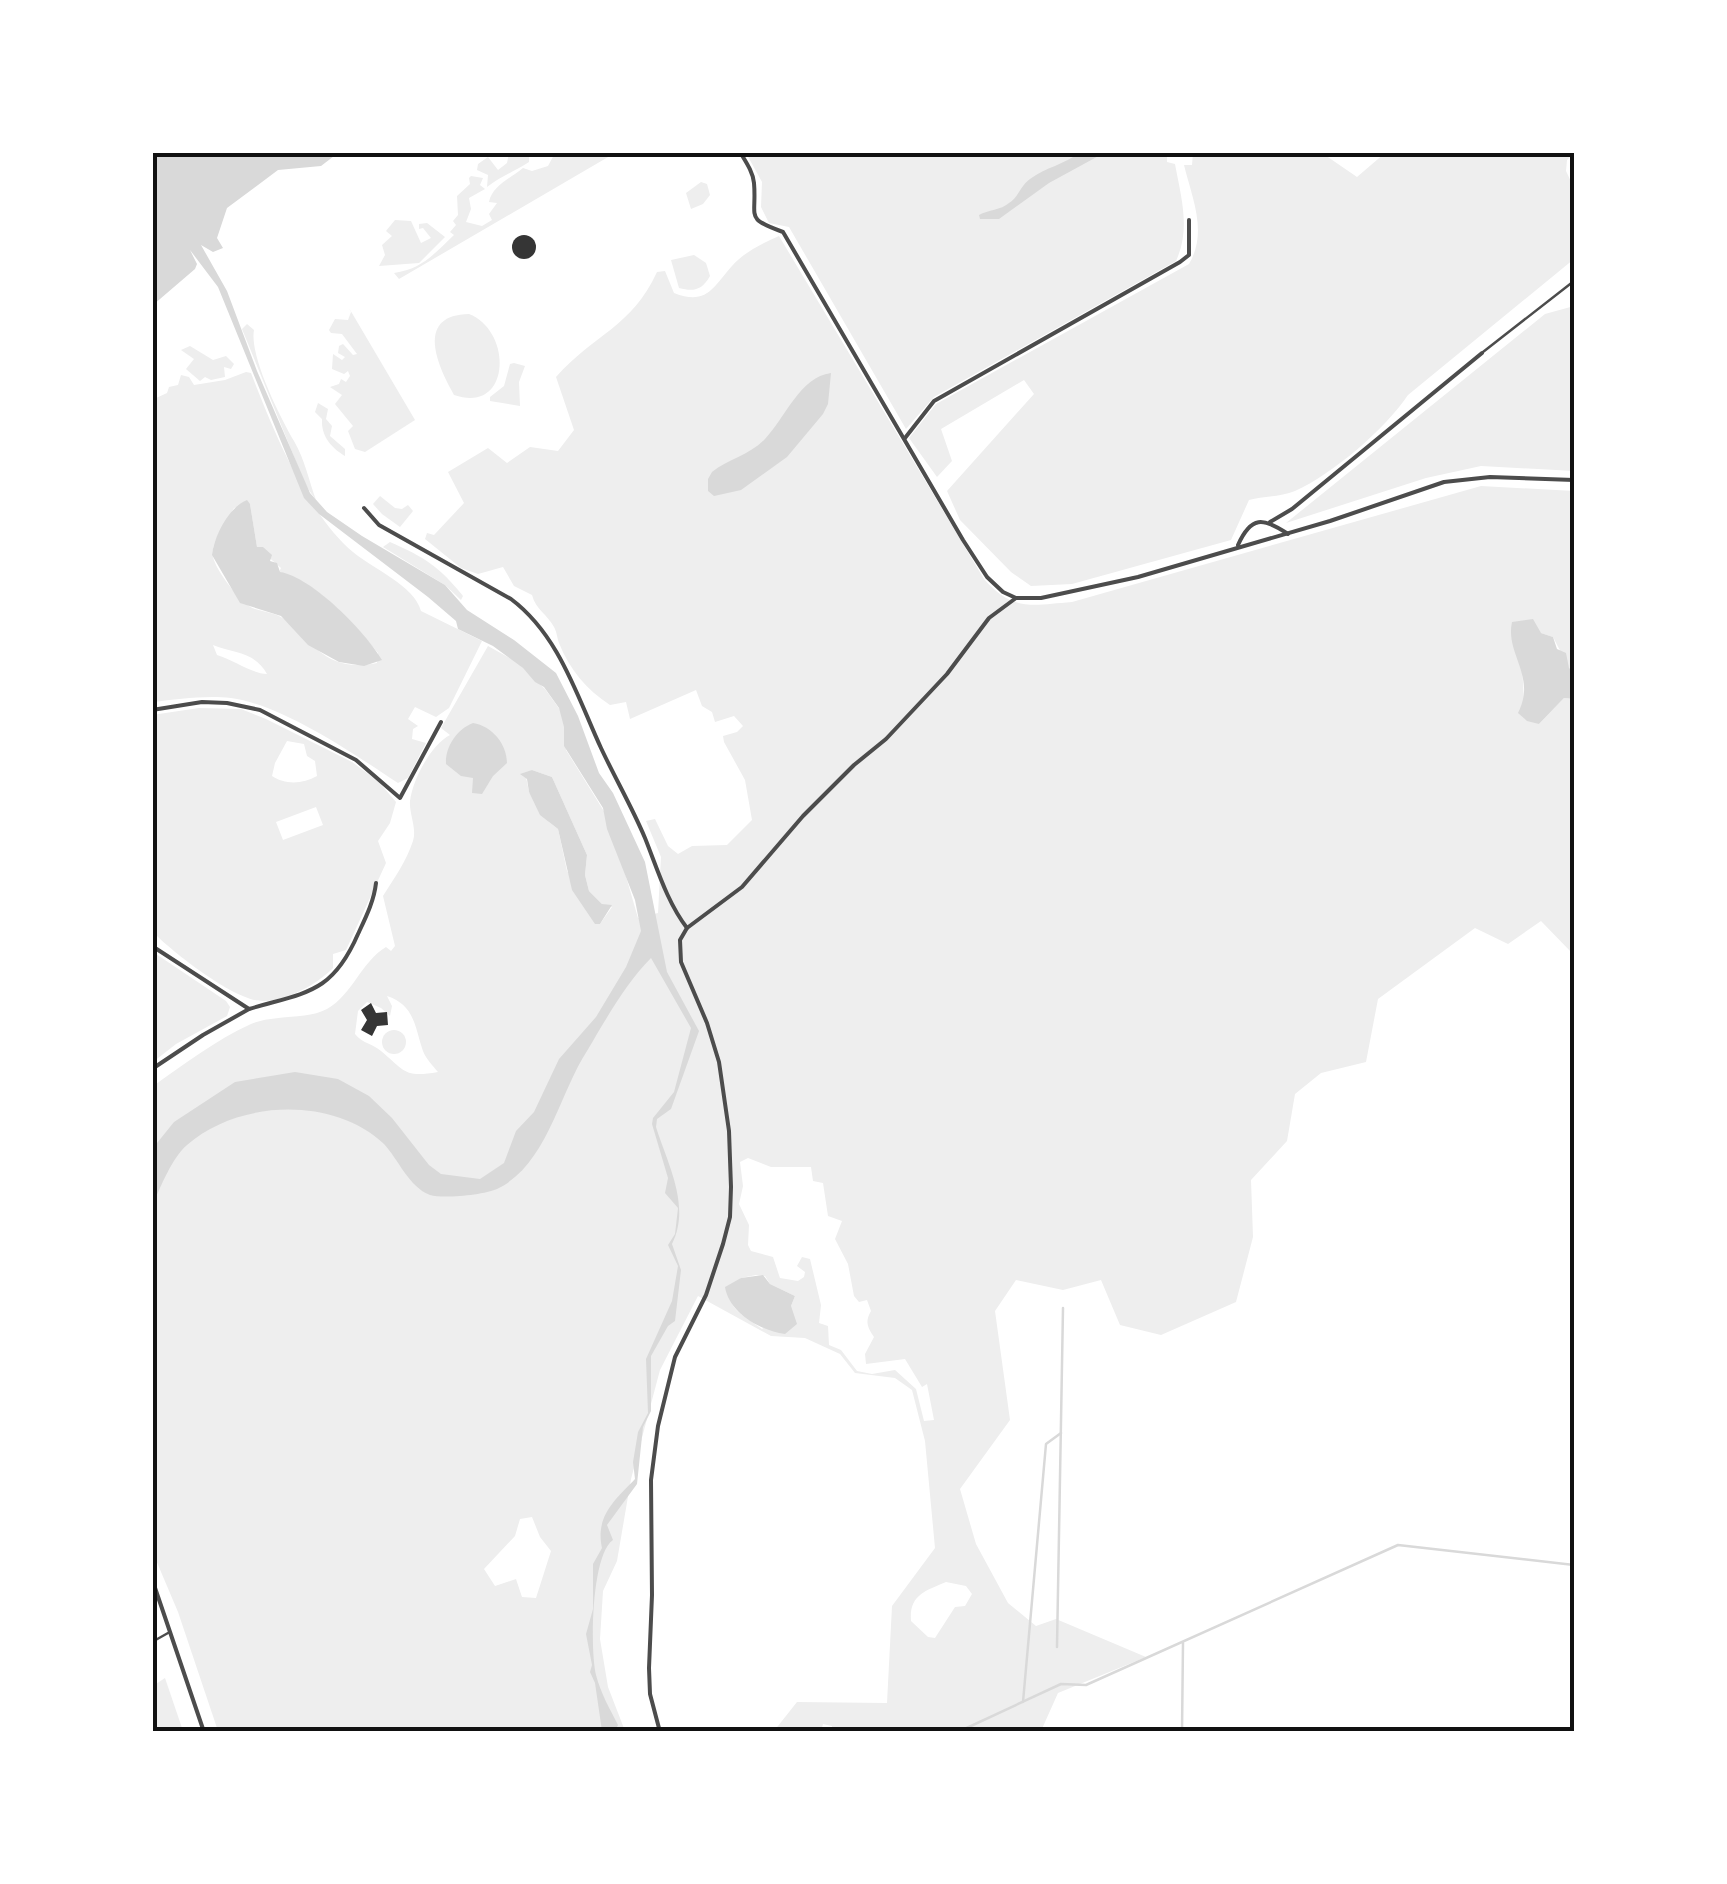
<svg xmlns="http://www.w3.org/2000/svg" width="1727" height="1884" viewBox="0 0 1727 1884" font-family="'Alegreya Sans',sans-serif">
<style>
.green{fill:#eee;fill-rule:evenodd}
.water{fill:#d9d9d9}
.lines{fill:none;stroke-linecap:round;stroke-linejoin:round}
.stream{stroke:#d9d9d9;stroke-width:2.5}
.building{fill:#353535}
.service{stroke:#4c4c4c;stroke-width:2.5}
.minor{stroke:#4c4c4c;stroke-width:4}
.neatline{fill:none;stroke:#111;stroke-width:4}
</style>
<rect width="100%" height="100%" fill="#fff"/>
<!-- green -->
<g class="green">
<path d="M509 153H529V162C515 171 500 177 487 187L488 175 477 170 478 164 488 157 498 170 507 163Z"/>
<path d="M555 153H615L399 279 394 273C422 269 434 254 454 235L450 232 456 225 453 221 458 215 457 196 470 184 469 178 471 176 483 178 480 185 485 189 469 198 471 209 466 222 482 226 492 220 489 214 497 203 489 202C492 186 511 178 523 168L532 171 548 166Z"/>
<path d="M746 153H1167V162L1175 164C1181 197 1191 228 1176 261L934 397 906 429 789 227 769 223 761 207 762 182Z"/>
<path d="M1193 153H1322L1357 177 1385 153H1574L1567 160 1566 171 1574 188V259L1408 395C1385 429 1333 474 1295 491 1281 497 1263 496 1249 500L1231 540 1072 584 1031 586 1011 572 960 520 947 491 1034 394 1024 380 941 429 952 461 937 477 909 438 936 404 1189 264C1208 232 1192 198 1184 165H1192Z"/>
<polygon points="701,182 707,184 710,195 703,204 691,209 686,193"/>
<polygon points="395,220 411,221 421,243 431,238 423,228 419,229 419,224 427,223 445,237 419,263 379,266 385,255 382,245 392,236 386,231"/>
<path d="M779 236 984 579C1013 612 1032 605 1072 602L1481 486 1574 491V671L1569 668 1553 637 1541 633 1518 654 1522 666 1524 700 1539 724 1564 698 1574 699V804L1571 807 1574 850V951L1571 952 1541 921 1508 944 1475 928 1378 999 1366 1062 1321 1073 1295 1094 1287 1141 1251 1180 1253 1237 1236 1302 1161 1335 1120 1325 1101 1280 1063 1290 1016 1280 995 1311 1010 1420 960 1489 976 1544 1008 1603 1036 1626 1056 1619 1146 1657 1058 1693 1041 1731 832 1732V1726L823 1724 821 1731H774L797 1702 887 1703 892 1606 935 1548 925 1441 912 1390 895 1378 855 1373 840 1354 805 1338 771 1336 698 1296 660 1370 631 1479 617 1561 603 1591 600 1639 608 1687 625 1731H218L178 1612 153 1553 152 1087C184 1064 216 1040 251 1024 275 1014 307 1020 327 1009 353 994 361 962 386 947L391 951 395 946 383 896C395 877 406 862 413 841 417 828 409 814 410 801 413 778 432 744 450 735L441 728 488 646 517 662 545 689 563 714 566 750 610 821 638 918 658 913 661 857 646 821 655 819 668 846 678 854 692 846 727 845 752 820 745 780 724 742 723 736 737 732 743 726 734 716 715 722 712 712 702 706 696 690 630 719 626 702 610 705C587 690 569 669 559 643 557 638 557 632 554 627 547 614 536 610 532 595L514 586 503 567 478 574 461 568 425 539 427 533 434 535 464 503 448 472 488 448 507 463 530 447 558 451 574 430 556 377C593 335 632 327 657 272L665 271 674 293C707 306 713 287 732 266 744 252 763 243 779 236ZM532 770 552 777 587 855 585 875 589 891 602 904 612 907 600 924 567 871 558 829 549 822 529 792 526 777ZM387 996C415 1005 415 1028 423 1051 426 1059 433 1066 438 1072 404 1078 405 1071 381 1051 372 1043 363 1044 355 1034L358 1011 367 1002 381 1008 390 1016 392 1006ZM748 1158 771 1167H811L813 1181 823 1183 828 1216 842 1221 835 1239 848 1264 854 1296 859 1302 867 1300 871 1311C865 1321 867 1327 874 1337L865 1354 866 1364 905 1359 922 1387 927 1384 934 1420 924 1421 916 1389 895 1370 872 1374 857 1371 841 1350 829 1345 828 1326 819 1323 821 1305 810 1259 802 1257 797 1266 805 1272 804 1277 798 1281 780 1278 773 1257 751 1251 748 1245 749 1225 739 1204 743 1186 740 1162ZM756 1275 765 1276 770 1284 795 1296 791 1306 762 1329C746 1317 730 1311 728 1291L741 1278ZM532 1517 540 1537 551 1551 536 1598 522 1597 516 1579 495 1586 484 1569 515 1536 520 1519ZM946 1582 966 1586 972 1594 965 1606 955 1607 935 1638 928 1637 911 1621C909 1595 925 1591 946 1582Z"/>
<path d="M694 255 706 263 710 276C702 290 694 292 679 288L671 260Z"/>
<polygon points="1574,306 1574,471 1481,466 1426,478 1286,523 1545,314"/>
<polygon points="349,308 415,420 365,452 355,449 348,431 353,426 335,404 342,395 330,387 339,384 341,379 346,382 350,376 348,371 344,374 332,369 333,354 342,360 345,357 338,353 339,346 343,344 353,355 357,354 342,334 331,333 329,330 335,319 348,320 351,312"/>
<path d="M469 314C513 331 511 415 454 395 438 367 414 315 469 314Z"/>
<path d="M247 324 254 330C249 356 281 419 294 441 305 460 309 481 316 500L306 486 242 329Z"/>
<polygon points="190,346 213,360 226,356 234,364 231,369 224,367 225,377 211,380 205,377 200,381 186,369 194,359 181,350"/>
<polygon points="514,363 525,366 519,382 520,406 490,401 490,397 504,386 510,364"/>
<path d="M246 372 251 373C273 430 308 515 353 552 373 569 414 585 421 611L482 641 449 708 436 717 415 707 408 719 418 726 413 729 412 739 426 743 408 778 398 783C354 754 283 705 231 698 207 695 177 699 153 702L154 399 167 393 169 387 178 385 181 375 189 377 194 385 225 380ZM250 504 257 547 281 568 279 572C319 583 352 622 378 653L377 663C328 673 315 645 284 619 276 613 265 612 255 609 242 605 216 571 213 557 210 542 227 521 234 508ZM213 645C235 654 254 651 267 674 250 673 234 660 217 655Z"/>
<path d="M318 403 328 409 326 419 332 426 330 436 345 449V456C332 448 321 437 322 419L315 412Z"/>
<polygon points="380,496 395,508 402,509 408,505 413,511 400,527 382,514 373,504"/>
<path d="M390 542C424 557 439 566 463 596L461 600 445 585 383 547Z"/>
<path d="M199 708 241 709 266 719 352 762 378 781 396 802 390 823 378 841 386 863 346 950 333 954V968C316 985 288 1000 264 1001 237 1003 171 951 153 932L152 715ZM287 741 304 744 307 756 315 761 317 776C303 784 285 785 272 776L275 763ZM316 807 323 825 283 840 276 822Z"/>
<polygon points="153,952 226,1001 230,1007 227,1016 176,1044 153,1062"/>
<circle cx="394" cy="1042" r="12"/>
<polygon points="165,1678 183,1731 153,1731 153,1686"/>
</g>
<!-- water -->
<g class="water">
<path d="M153 152 338 153 321 166 278 170 227 208 217 238 223 248 213 252 201 245 227 291 257 371 310 493 327 512 362 536 445 585 467 610 514 640 556 673 578 716 599 773 613 793 645 862 667 972 699 1031 671 1109 657 1119 656 1127C668 1165 691 1206 672 1244L681 1270 675 1321 668 1326 651 1356V1411L643 1427 637 1484 607 1525 613 1540C591 1555 590 1651 596 1675 601 1694 610 1709 618 1725L615 1731H602L595 1683 590 1672 592 1665 586 1634 593 1609V1564L602 1548C595 1516 615 1500 635 1479L633 1462 638 1432 648 1413 646 1359 672 1301 678 1266 668 1245 675 1234 678 1208 665 1193 668 1178 652 1124 653 1118 674 1092 691 1028 651 958C626 983 606 1019 587 1051 559 1094 547 1165 497 1189 483 1195 443 1199 430 1195 409 1187 398 1159 384 1144 333 1096 238 1100 187 1145 172 1158 161 1186 153 1204V1148L174 1122 235 1082 295 1072 338 1079 369 1096 392 1118 429 1165 441 1174 480 1179 504 1163 516 1131 534 1112 559 1059 596 1017 626 967 641 931 635 900 607 829 603 808 564 746V727L559 708 544 687 535 682 523 668 493 646 458 629 456 621 428 597 319 514 304 498 218 287 190 250 197 264 195 269 153 305Z"/>
<path d="M1080 152 1104 153 1049 183 999 219H980L979 215C988 210 1001 210 1009 203 1019 197 1020 186 1030 179 1046 167 1064 165 1080 152Z"/>
<path d="M831 373 828 404 823 414 787 457 741 490 714 496 708 491V479L712 472C728 459 750 455 765 439 785 418 800 377 831 373Z"/>
<path d="M247 500 250 504 257 547H263L272 555 270 561 277 563 280 572C312 577 366 632 382 660L364 666 339 662 308 645 281 616 240 603 212 555C214 536 229 507 247 500Z"/>
<path d="M1533 619 1541 633 1553 637 1557 649 1566 653 1569 668 1574 671V699L1564 698 1539 724 1527 721 1518 713C1537 676 1505 654 1512 622Z"/>
<path d="M473 723C492 726 507 744 507 763L493 776 482 794 472 793 473 778 461 776 446 764C445 747 457 729 473 723Z"/>
<polygon points="532,770 552,777 587,855 585,875 589,891 602,904 612,905 600,924 595,924 572,890 558,829 540,815 529,792 527,779 520,774"/>
<path d="M763 1275 770 1284 795 1296 791 1306 797 1324 785 1334C758 1330 729 1312 725 1287L741 1278Z"/>
</g>
<g class="lines">
<!-- stream -->
<g class="stream">
<polyline points="1574,850 1574,857"/>
<polyline points="1057,1647 1063,1308"/>
<polyline points="1023,1702 1046,1444 1061,1433"/>
<polyline points="958,1732 1061,1684 1086,1685 1398,1545 1574,1565"/>
<polyline points="1182,1732 1183,1643"/>
</g>
</g>
<!-- building -->
<g class="building">
<circle cx="524" cy="247" r="12"/>
<polygon points="371,1003 376,1013 387,1012 388,1025 377,1026 372,1036 361,1030 367,1020 361,1010"/>
</g>
<g class="lines">
<!-- service -->
<g class="service">
<polyline points="1483,352 1574,281"/>
<polyline points="152,1642 168,1633"/>
</g>
<!-- minor -->
<g class="minor">
<path d="M740 152C746 162 753 172 754 183 757 218 744 218 783 232L963 540 987 577 1003 592 1016 598H1041L1138 577 1330 521 1444 482 1490 477 1574 480"/>
<polyline points="905,438 934,401 1180,262 1189,255 1189,220"/>
<path d="M364 508 379 525 511 599C559 635 577 696 601 748 615 778 632 807 645 838 657 868 667 902 687 928"/>
<polyline points="1270,522 1292,509 1482,353"/>
<path d="M1238 545C1251 516 1263 517 1288 534"/>
<polyline points="152,710 202,702 227,703 260,710 356,760 400,798 441,722"/>
<polyline points="152,946 249,1009 203,1035 152,1069"/>
<path d="M249 1009C306 992 332 994 358 934 366 917 374 901 376 883"/>
<polyline points="152,1579 204,1732"/>
<polyline points="660,1732 650,1694 649,1668 652,1595 651,1480 658,1426 675,1357 706,1295 723,1244 730,1217 731,1187 729,1131 719,1062 707,1023 681,962 680,940 687,928 742,887 803,816 854,765 886,739 947,674 989,618 1016,598"/>
</g>
</g>
<!-- border -->
<rect width="1727" height="1884" fill="none" stroke="#ffffff" stroke-width="310"/>
<rect x="155" y="155" width="1417" height="1574" class="neatline"/>
</svg>
